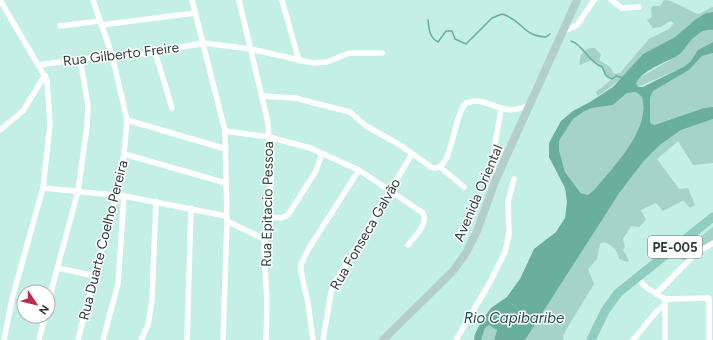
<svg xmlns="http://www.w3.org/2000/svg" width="713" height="340" viewBox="0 0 713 340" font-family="Figtree,sans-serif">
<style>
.green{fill:#a5d3c7}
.water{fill:#6aae9e;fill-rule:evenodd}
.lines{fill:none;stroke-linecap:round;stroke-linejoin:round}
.stream{stroke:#6aae9e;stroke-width:1.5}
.street{stroke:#fff;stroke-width:5.5}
.secondary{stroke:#b2cfc9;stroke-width:8}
.primary{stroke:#8ecdc0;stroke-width:9}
.labels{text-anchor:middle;stroke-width:3;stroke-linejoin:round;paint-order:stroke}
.shield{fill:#fff;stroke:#6a7673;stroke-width:1}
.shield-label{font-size:13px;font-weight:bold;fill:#2a3c37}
.street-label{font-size:14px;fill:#2a3c37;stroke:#fff}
.water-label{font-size:15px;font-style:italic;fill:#154f44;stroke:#fff}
</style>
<rect width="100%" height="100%" fill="#c3efe4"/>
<!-- green -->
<g class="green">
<path d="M664 0C674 0 696 15 699 14 703 13 708 8 713 7V12L706 13 696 19 675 37 643 54 621 79 598 96 596 92 612 79 608 78 602 67 592 60 580 65C578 55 585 47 595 48L601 55 599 60 610 67 614 74 620 73 649 39 669 29 674 23 670 21 661 27 653 28 647 20 652 17 651 9 653 6H660Z"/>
<polygon points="709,29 713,30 713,42 698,50 690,62 683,67 638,87 636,83 639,78 677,56 697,34"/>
<polygon points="713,53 713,107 704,108 653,125 650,123 650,98 653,91 689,70 702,56"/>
<path d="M636 92 642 97C651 129 614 166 595 189L588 195 582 193 565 172 559 150V141L573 119 583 112 592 108 613 105 627 93Z"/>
<path d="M713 119V163L693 165 678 141 657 159 679 189 688 188 695 205 690 208 684 201H682L663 211 656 203 641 210 646 220 639 227 631 226 623 239 625 247 623 250 629 260 627 262 619 259C617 249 613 246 604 242L600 244 597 259 588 269 594 284 566 330 563 337 564 340H525L620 192 643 162 660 145 681 130Z"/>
<polygon points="713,227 713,241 695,251 684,261 677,254"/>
<polygon points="489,325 497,330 494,340 481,340 485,328"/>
</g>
<!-- water -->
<path class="water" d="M713 12V30C707 29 700 32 696 36 688 41 685 51 677 56 664 63 643 70 636 83L638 87H643L683 67 690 62 698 50 713 42V53L702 56 689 70 653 91 650 98V123L654 125 704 108 713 107V119L681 130 660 145 643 162 620 192 525 340H494L497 330 489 325 485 328 481 340H474L475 334 482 320 491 308 507 297 520 279 534 249 556 232 565 218 567 202 565 188 549 157V143L561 121 573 111 590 102 613 87 643 54 675 37 696 19 706 13ZM636 92 642 97C651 129 614 166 595 189L588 195 581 193 565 172 559 150V141L573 119 583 112 592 108 613 105 627 93Z"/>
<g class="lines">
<!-- stream -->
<g class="stream">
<path d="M428 20C429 29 429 37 438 42L446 31H452L455 39 466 44 492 18 502 14C523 20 522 36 546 37L550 34"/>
<path d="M571 41C584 45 588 62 602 67 605 73 605 77 612 79L616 76 623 78"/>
</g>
<!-- street -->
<g class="street">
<polyline points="0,0 47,80 50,125 43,188 12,299 4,340"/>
<polyline points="192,0 225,131 227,221 223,340"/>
<polyline points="239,0 268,123 271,181 264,248 267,302 266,340"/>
<polyline points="282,0 299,61"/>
<polyline points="611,0 622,8 639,7"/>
<polyline points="101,25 195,13"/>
<polyline points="60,26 100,21"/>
<polyline points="562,32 577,25 594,0"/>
<polyline points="155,52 172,108"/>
<polyline points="38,65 112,55 137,55 204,43 250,49 313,63 327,62 349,53 382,53"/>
<path d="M262 96 295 98 350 112 366 126 400 145 431 167C453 176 453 113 466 103 489 94 502 121 530 104"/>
<polyline points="127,120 226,149"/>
<polyline points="0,130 23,111 45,75"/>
<path d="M225 131 269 137 310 148 359 170 423 213C429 224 414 237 408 245"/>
<polyline points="124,154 226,183"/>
<polyline points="440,167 464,187"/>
<polyline points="496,179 492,162 501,109"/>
<polyline points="43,188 124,196 226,216"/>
<polyline points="268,217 281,218 288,215 316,171 322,153"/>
<polyline points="227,221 264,239"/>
<polyline points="58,268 95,276"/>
<polyline points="636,277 647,288 665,299 709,298 709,340"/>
<polyline points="656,294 696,253 713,243"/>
<polyline points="48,303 78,191 87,126 88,105 80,59"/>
<polyline points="39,340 45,316"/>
<polyline points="78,340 116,195 124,154 127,120 112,55 93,0"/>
<polyline points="103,340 118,284 124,196"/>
<polyline points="141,340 148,325 152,300 156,201"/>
<polyline points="187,340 191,208"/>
<polyline points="313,340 308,303 301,272 301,264 309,248 359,170"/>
<polyline points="323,340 331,292 334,284 412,154"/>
<polyline points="456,340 489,284 505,252 509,234 508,202 514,179"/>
<polyline points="633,340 656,312 665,304"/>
<polyline points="665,340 665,302"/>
</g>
<!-- secondary -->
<polyline class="secondary" points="383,340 453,271 466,253 477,231 496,179 577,0"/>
<!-- primary -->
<polyline class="primary" points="591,340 605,311 618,293 713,217"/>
</g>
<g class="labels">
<!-- shield labels -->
<rect class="shield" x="648" y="236" width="54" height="22" rx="3"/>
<g class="shield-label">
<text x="675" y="252">PE-005</text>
</g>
<!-- street labels -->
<g class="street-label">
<text transform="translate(121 54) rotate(-7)" y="5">Rua Gilberto Freire</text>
<text transform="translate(478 193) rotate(-67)" y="5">Avenida Oriental</text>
<text transform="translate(267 204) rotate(-89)" y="5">Rua Epitacio Pessoa</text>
<text transform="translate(365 234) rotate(-60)" y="5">Rua Fonseca Galvão</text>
<text transform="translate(103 240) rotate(-76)" y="5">Rua Duarte Coelho Pereira</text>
</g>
<!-- water labels -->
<g class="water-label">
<text x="514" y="323">Rio Capibaribe</text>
</g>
</g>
<!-- north arrow -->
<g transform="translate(36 304) rotate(125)"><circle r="19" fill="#ffffff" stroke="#aab1af"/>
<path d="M0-3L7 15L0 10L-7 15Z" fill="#bd2c4a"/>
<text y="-6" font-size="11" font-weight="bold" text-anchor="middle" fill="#2a3c37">N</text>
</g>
</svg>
